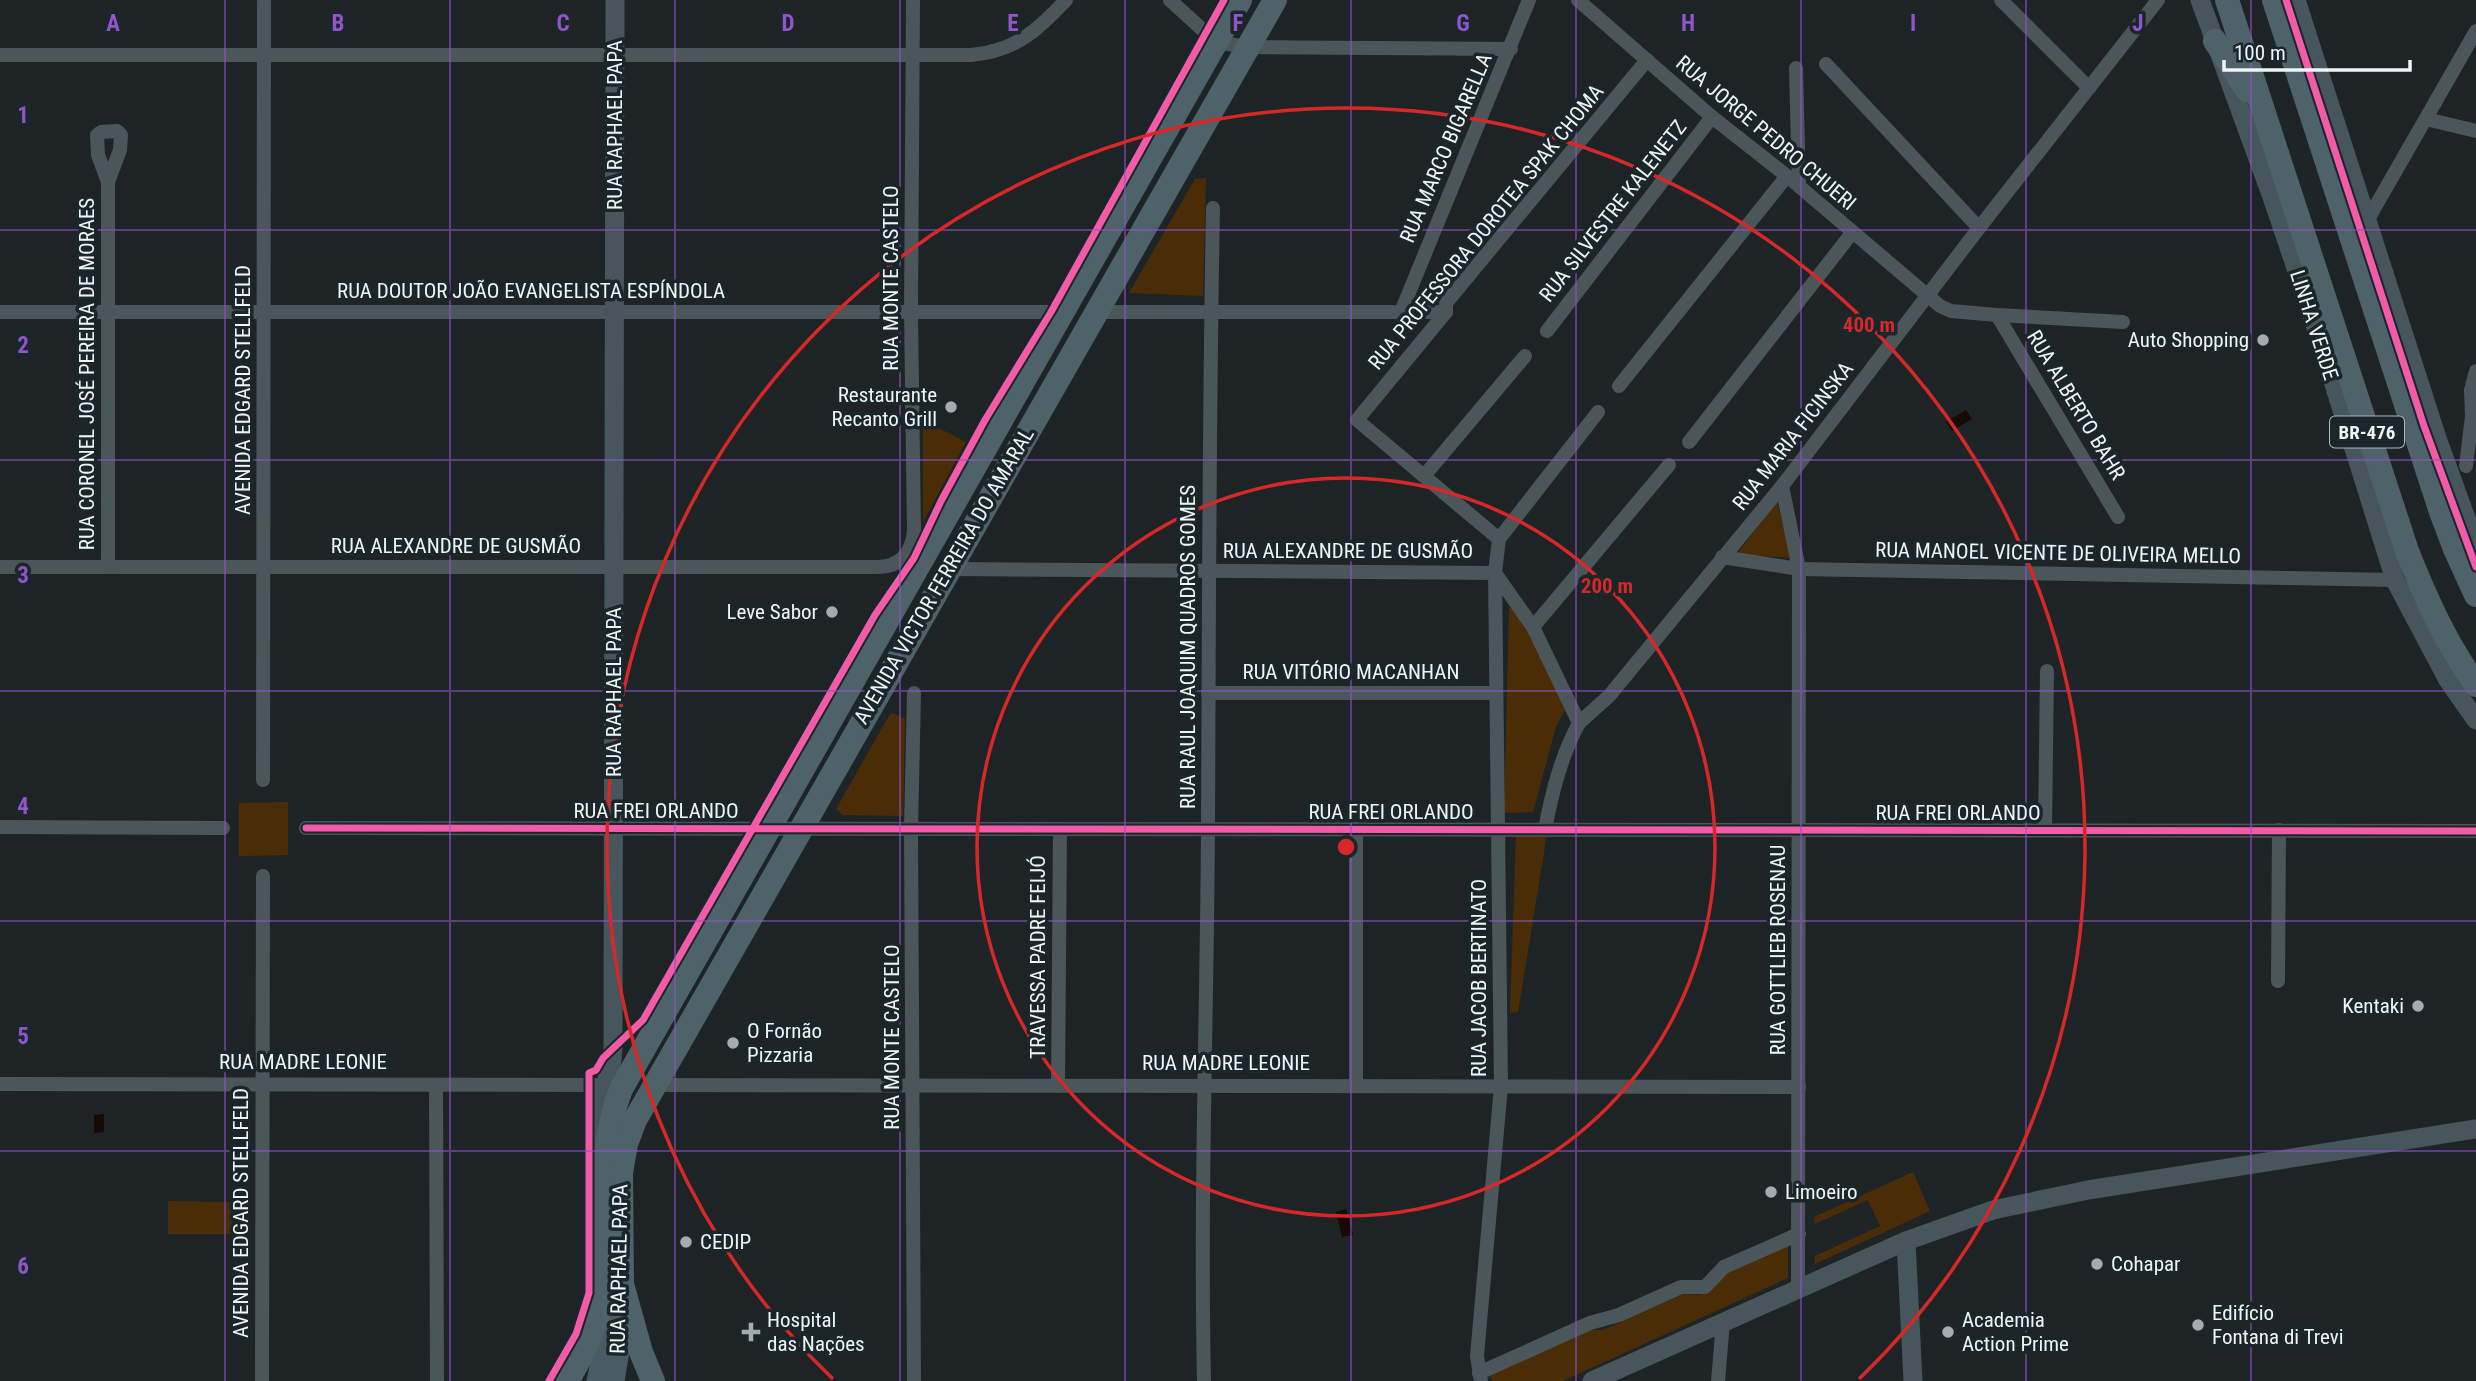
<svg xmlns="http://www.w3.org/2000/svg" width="2476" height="1381" viewBox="0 0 2476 1381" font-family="'Roboto Condensed',sans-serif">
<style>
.green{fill:#4a2d06}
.water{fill:#170903}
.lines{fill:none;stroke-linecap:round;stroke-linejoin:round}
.street{stroke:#4a565a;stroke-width:14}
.secondary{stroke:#47565c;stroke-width:19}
.primary{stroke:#4a5c63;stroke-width:21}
.highway{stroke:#4e626a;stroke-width:24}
.cycleway-casing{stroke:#1a262a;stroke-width:11}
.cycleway{stroke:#f35aa7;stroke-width:7}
.grid{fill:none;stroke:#9254cb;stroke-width:2;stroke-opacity:0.55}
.ring{fill:none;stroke:#d62828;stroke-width:3.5}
.poi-dot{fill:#a5acaf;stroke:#1a262a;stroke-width:2.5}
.labels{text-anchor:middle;stroke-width:7;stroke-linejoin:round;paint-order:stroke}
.shield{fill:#1a262a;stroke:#aeb7bb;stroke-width:2}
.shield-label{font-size:19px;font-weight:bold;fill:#eef5f9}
.street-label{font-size:21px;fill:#eef5f9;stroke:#1a262a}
.poi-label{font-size:21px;fill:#eef5f9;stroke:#1a262a;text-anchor:start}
.grid-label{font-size:23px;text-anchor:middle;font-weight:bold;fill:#9254cb;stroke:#1a262a;stroke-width:7;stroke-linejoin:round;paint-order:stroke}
.centre{fill:#d62828;stroke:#1a262a;stroke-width:3.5}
.ring-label{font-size:21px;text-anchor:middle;font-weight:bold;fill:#d62828;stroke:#1a262a;stroke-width:7;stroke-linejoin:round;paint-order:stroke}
</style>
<rect width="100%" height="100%" fill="#1e2426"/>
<!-- green -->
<g class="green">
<polygon points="1206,178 1203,296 1129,293 1195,179"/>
<polygon points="923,420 966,442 923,522"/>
<polygon points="1777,502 1791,558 1737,554"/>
<polygon points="1515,605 1566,708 1556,727 1533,812 1504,813 1509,608"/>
<polygon points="893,713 905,719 903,816 843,815 836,809 890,714"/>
<polygon points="288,802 288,855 239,856 239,803"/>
<polygon points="1516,834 1547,834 1518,1012 1510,1013"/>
<polygon points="1913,1172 1930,1211 1815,1264 1815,1256 1880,1226 1868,1200 1815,1224 1814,1217"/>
<polygon points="168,1201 232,1202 232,1234 168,1234"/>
<polygon points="1788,1245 1788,1278 1563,1381 1492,1381 1490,1374 1587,1330 1603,1330 1684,1294 1699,1295 1706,1293 1714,1288 1725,1272"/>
</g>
<!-- water -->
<g class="water">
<polygon points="1966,410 1972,419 1952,431 1946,422"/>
<polygon points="104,1114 104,1132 94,1133 94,1115"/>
<polygon points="1346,1209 1353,1235 1342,1237 1336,1212"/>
</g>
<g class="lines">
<!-- street -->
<g class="street">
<polyline points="1170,0 1216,42 1248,47 1511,49"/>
<polyline points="1578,0 1712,117 1787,176 1940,306 1951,311 1997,315 2123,322"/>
<polyline points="2001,0 2089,88"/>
<path d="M0 55H971C1015 51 1037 31 1066 0"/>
<polyline points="1826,64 1979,228"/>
<polyline points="1796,68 1799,186"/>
<polyline points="2426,119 2476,131"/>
<polyline points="2367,221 2476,31"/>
<polyline points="0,312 1062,312"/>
<polyline points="1096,312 1446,312"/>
<polyline points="1401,312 1529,0"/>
<polyline points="1997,315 2118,517"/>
<polyline points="1547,331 1712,117"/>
<polyline points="1619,386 1787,176"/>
<polyline points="1689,442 1852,233"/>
<polyline points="2466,466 2472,416 2471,390 2476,371"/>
<polyline points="1424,476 1525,356"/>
<polyline points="1782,486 1799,569 1798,1289"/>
<polyline points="1499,539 1598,412"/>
<polyline points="1722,557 1799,569 2395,580"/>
<path d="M0 567H879C901 566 912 553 914 531L911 312 913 0"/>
<polyline points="108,567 108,182 98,155 97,135 101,132 117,131 121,135 120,150 108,182"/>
<polyline points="949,569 1495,573 1501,1086 1477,1356 1481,1381"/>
<polyline points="1533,627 1669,465"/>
<polyline points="1208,693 1495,693"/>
<polyline points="1579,723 1609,696 1782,486 1979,228 2158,0"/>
<polyline points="263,780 264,0"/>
<polyline points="0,827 223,828"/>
<polyline points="306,828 2476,831"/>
<path d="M1545 829C1552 793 1561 756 1579 723L1533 627 1495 573 1499 539 1357 420 1446 312V303L1647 60"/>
<polyline points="2045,830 2047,671"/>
<polyline points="2278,981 2279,830"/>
<polyline points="0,1084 605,1085"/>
<polyline points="436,1085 437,1381"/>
<polyline points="653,1085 1799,1087"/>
<polyline points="1058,1086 1060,829"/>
<polyline points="1356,1086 1356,829"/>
<polyline points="1479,1373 1590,1323 1619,1315 1681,1287 1705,1287 1724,1267 1799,1234"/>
<polyline points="262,1381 263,876"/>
<polyline points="914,1381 911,829 914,693"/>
<path d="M1204 1381C1200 1196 1207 1012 1208 827 1209 620 1209 414 1213 208"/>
<polyline points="1718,1381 1723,1322"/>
</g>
<!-- secondary -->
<g class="secondary">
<polyline points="2200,0 2272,197 2319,336 2395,580 2448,680 2476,720"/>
<polyline points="2296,0 2437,438 2476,546"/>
<polyline points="601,1152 599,1110 612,1060 613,1049 615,0"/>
<polyline points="1906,1241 1913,1381"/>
<polyline points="1592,1381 1906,1241 1993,1210 2088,1190 2476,1129"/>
</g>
<!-- primary -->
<g class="primary">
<polyline points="597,1381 605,1345 606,1301"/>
<polyline points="614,1381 621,1339 622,1300"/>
</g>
<!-- highway -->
<g class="highway">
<path d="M2227 0 2407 551C2426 599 2446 643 2476 685"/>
<polyline points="2274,0 2441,512 2455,549 2476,595"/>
<polyline points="2215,41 2247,90"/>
<path d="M567 1381C586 1351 603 1311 605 1275 608 1208 596 1155 621 1089L1240 0"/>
<polyline points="653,1381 641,1352 622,1284 621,1173 626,1144 635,1120 1275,0"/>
</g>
<!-- cycleway casing -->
<g class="cycleway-casing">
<g id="cycleway">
<polyline points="2286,0 2424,426 2476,567"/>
<polyline points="306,828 2476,831"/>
<polyline points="549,1381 576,1334 589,1293 589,1073 596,1070 603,1058 643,1020 875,615 914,558 941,501 985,420 1051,312 1224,0"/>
</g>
</g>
<!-- cycleway -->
<use href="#cycleway" class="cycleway"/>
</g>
<!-- grid -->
<path class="grid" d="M225 0V1381M450 0V1381M675 0V1381M900 0V1381M1125 0V1381M1351 0V1381M1576 0V1381M1801 0V1381M2026 0V1381M2251 0V1381M0 230H2476M0 460H2476M0 691H2476M0 921H2476M0 1151H2476"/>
<!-- distance rings -->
<g class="ring">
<circle cx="1346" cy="847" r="369"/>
<path d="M833 1379A739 739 0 1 1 1859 1379"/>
</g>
<!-- markers -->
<g class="poi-dot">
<circle cx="2263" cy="340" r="7"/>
<circle cx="951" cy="407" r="7"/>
<circle cx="832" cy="612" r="7"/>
<circle cx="2418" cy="1006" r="7"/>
<circle cx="733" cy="1043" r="7"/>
<circle cx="1771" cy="1192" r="7"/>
<circle cx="686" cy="1242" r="7"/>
<circle cx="2097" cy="1264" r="7"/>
<circle cx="2198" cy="1325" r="7"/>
<path d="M747.5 1321.5h7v7h7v7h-7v7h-7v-7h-7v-7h7z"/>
<circle cx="1948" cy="1332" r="7"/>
</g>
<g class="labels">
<!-- shield labels -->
<rect class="shield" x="2330" y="416.5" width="74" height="31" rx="5"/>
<g class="shield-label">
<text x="2367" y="439">BR-476</text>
</g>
<!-- street labels -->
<g class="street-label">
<text transform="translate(615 125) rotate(-90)" y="7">RUA RAPHAEL PAPA</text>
<text transform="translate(1766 133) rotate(40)" y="7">RUA JORGE PEDRO CHUERI</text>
<text transform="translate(1446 148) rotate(-67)" y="7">RUA MARCO BIGARELLA</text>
<text transform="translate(1613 211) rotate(-52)" y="7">RUA SILVESTRE KALENETZ</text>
<text transform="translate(1486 227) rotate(-51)" y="7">RUA PROFESSORA DOROTEA SPAK CHOMA</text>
<text transform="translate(891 278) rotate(-90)" y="7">RUA MONTE CASTELO</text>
<text x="531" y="298">RUA DOUTOR JOÃO EVANGELISTA ESPÍNDOLA</text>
<text transform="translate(2314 325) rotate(72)" y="7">LINHA VERDE</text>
<text transform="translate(87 374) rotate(-90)" y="7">RUA CORONEL JOSÉ PEREIRA DE MORAES</text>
<text transform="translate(243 390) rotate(-90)" y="7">AVENIDA EDGARD STELLFELD</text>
<text transform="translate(2076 405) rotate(59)" y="7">RUA ALBERTO BAHR</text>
<text transform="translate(1793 436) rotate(-52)" y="7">RUA MARIA FICINSKA</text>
<text x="456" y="553">RUA ALEXANDRE DE GUSMÃO</text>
<text x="1348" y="558">RUA ALEXANDRE DE GUSMÃO</text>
<text transform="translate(2058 553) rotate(1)" y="7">RUA MANOEL VICENTE DE OLIVEIRA MELLO</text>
<text transform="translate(944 576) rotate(-60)" y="7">AVENIDA VICTOR FERREIRA DO AMARAL</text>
<text transform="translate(1188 647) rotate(-90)" y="7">RUA RAUL JOAQUIM QUADROS GOMES</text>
<text x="1351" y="679">RUA VITÓRIO MACANHAN</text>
<text transform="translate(614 692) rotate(-90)" y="7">RUA RAPHAEL PAPA</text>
<text x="656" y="818">RUA FREI ORLANDO</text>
<text x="1391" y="819">RUA FREI ORLANDO</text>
<text x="1958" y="820">RUA FREI ORLANDO</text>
<text transform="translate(1778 950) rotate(-90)" y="7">RUA GOTTLIEB ROSENAU</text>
<text transform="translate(1038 957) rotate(-90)" y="7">TRAVESSA PADRE FEIJÓ</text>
<text transform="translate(1479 978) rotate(-90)" y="7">RUA JACOB BERTINATO</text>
<text transform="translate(892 1037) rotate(-90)" y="7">RUA MONTE CASTELO</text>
<text x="303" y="1069">RUA MADRE LEONIE</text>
<text x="1226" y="1070">RUA MADRE LEONIE</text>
<text transform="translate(241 1213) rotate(-90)" y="7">AVENIDA EDGARD STELLFELD</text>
<text transform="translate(619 1269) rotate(-89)" y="7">RUA RAPHAEL PAPA</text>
</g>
<!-- poi labels -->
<g class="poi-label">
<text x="2249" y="347" text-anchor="end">Auto Shopping</text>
<text x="937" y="402" text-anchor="end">Restaurante<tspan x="937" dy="24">Recanto Grill</tspan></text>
<text x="818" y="619" text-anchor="end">Leve Sabor</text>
<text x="2404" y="1013" text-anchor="end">Kentaki</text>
<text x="747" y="1038">O Fornão<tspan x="747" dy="24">Pizzaria</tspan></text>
<text x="1785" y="1199">Limoeiro</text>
<text x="700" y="1249">CEDIP</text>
<text x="2111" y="1271">Cohapar</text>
<text x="2212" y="1320">Edifício<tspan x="2212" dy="24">Fontana di Trevi</tspan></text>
<text x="767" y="1327">Hospital<tspan x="767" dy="24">das Nações</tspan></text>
<text x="1962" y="1327">Academia<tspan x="1962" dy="24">Action Prime</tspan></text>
</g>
</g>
<g class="grid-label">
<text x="113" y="31">A</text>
<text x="338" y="31">B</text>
<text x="563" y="31">C</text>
<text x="788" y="31">D</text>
<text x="1013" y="31">E</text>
<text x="1238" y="31">F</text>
<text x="1463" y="31">G</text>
<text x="1688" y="31">H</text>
<text x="1913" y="31">I</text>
<text x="2138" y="31">J</text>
<text x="23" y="123">1</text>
<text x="23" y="353">2</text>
<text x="23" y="583">3</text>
<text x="23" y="814">4</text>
<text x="23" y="1044">5</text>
<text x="23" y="1274">6</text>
</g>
<circle cx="1346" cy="847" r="10" class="centre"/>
<g class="ring-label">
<text x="1869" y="332">400 m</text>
<text x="1607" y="593">200 m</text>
</g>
<!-- scale -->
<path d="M2224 60v10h186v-10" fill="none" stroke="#eef5f9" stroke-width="3.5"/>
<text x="2234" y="60" font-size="21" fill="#eef5f9" stroke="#1a262a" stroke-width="5" paint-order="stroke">100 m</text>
</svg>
